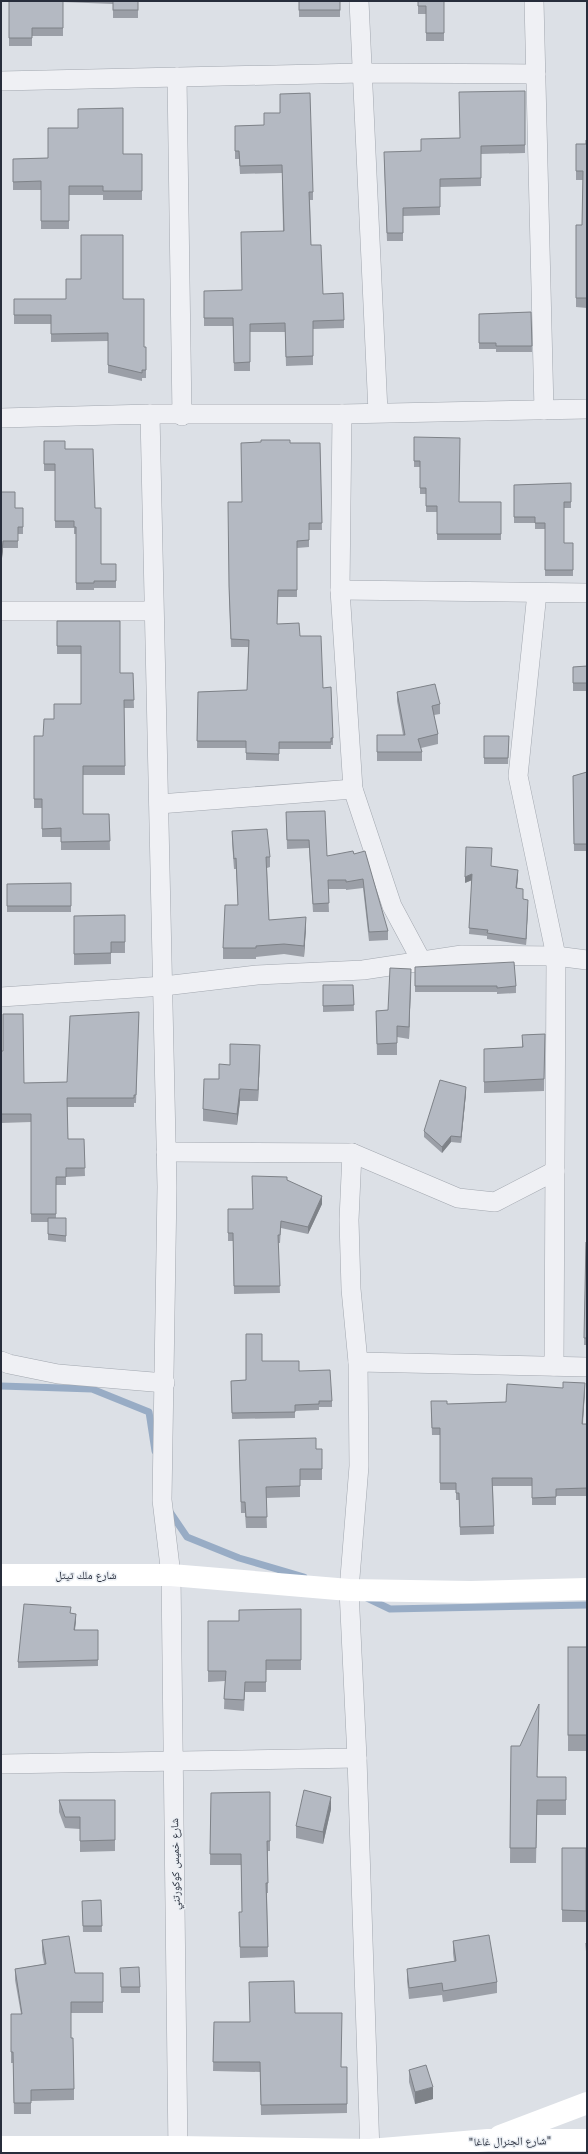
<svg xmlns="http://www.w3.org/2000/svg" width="588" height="2154" viewBox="0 0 588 2154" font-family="Inter,'Noto Naskh Arabic',sans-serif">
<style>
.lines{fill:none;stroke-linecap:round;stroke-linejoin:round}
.stream{stroke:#98acc5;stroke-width:7}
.street-casing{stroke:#a2a7af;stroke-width:20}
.street{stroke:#eff0f4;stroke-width:19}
.secondary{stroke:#fff;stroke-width:22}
.wall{fill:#9b9fa7}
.shaded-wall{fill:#7e8288}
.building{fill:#b4b9c2;stroke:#7e8288}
.labels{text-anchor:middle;stroke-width:3;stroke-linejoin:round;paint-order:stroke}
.street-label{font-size:11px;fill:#272d3b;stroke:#ebeff4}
</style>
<rect width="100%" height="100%" fill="#dce0e6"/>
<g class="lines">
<!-- stream -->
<g class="stream">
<polyline points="1,1386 92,1389 149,1412 155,1451"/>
<polyline points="168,1509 187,1537 239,1558 304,1577"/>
<polyline points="367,1598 390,1609 587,1605"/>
</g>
<!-- street casing -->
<g class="street-casing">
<g id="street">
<polyline points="359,1 378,412"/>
<polyline points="534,1 544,410"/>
<polyline points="177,77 182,416"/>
<polyline points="1,81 361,73 536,74"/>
<polyline points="150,414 342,414 587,409"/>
<polyline points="342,414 340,590 353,789 392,906 422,962"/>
<polyline points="1,418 150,414 167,1187 162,1500 171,1575 178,2153"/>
<polyline points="340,590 587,593"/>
<polyline points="537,593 518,776 556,956 554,1366"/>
<polyline points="1,611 153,611"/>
<polyline points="159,804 353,789"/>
<polyline points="1,997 164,986 257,975 363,970 462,955 556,956 587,960"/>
<polyline points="166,1152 352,1153"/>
<polyline points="1,1361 9,1364 58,1374 165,1383"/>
<polyline points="358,1362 587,1367"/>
<polyline points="1,1764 357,1758"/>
<polyline points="370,2153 357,1758 349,1590 359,1466 358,1362 351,1289 349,1220 352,1153 458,1198 495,1202 555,1171"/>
</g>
</g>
<!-- street -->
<use href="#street" class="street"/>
<!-- secondary -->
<g class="secondary">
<polyline points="1,1575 171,1575 349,1590 471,1592 587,1589"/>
<polyline points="500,2136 587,2103"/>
<polyline points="1,2147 178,2147 370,2150 488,2140 587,2140"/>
</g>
</g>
<!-- wall -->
<g class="wall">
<polygon points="9,1 138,1 138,18 113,18 113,4 63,2 63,36 32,36 32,46 9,46"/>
<polygon points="268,1 340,1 340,17 299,17 299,2 268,2"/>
<polygon points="386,1 444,1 444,41 426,41 426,14 418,14 418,2 386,2"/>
<polygon points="525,91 525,153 481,154 481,186 440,187 440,215 403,216 403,241 387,241 384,160 421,151 460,138"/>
<polygon points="264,125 313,192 313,200 310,200 311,245 323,294 344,320 344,328 313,329 313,365 286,366 285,332 250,332 250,371 234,371 233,326 204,326 204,291 242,290 283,231 282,173 240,174 239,159 235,159 235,126"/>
<polygon points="587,140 587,308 576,307 576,225 582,225 583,180 576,180 576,144 586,144"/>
<polygon points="123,154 142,154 142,200 103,200 103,195 69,195 69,229 41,229 41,190 13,190 13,159 48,158"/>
<polygon points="14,299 123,299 144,347 146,347 146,378 142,378 142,381 108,373 108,341 51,342 51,324 14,324"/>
<polygon points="531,312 532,352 496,352 496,349 479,349 479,314"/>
<polygon points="414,437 459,502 501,502 501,540 437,540 437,512 426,512 426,494 420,494 420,467 414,467"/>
<polygon points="44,441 65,449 95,508 101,564 116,564 116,588 94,588 94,590 76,590 76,534 74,534 74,528 55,528 55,471 44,471"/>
<polygon points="290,443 320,443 322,530 309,530 309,547 297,548 297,597 278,597 277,624 300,636 323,688 333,738 333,745 331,745 331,749 279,749 279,761 246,760 246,748 197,748 198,692 247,690 248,647 231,647 229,593 242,502"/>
<polygon points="571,483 571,508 564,508 564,543 573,543 573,576 545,576 545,529 535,529 535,523 514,523 514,485"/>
<polygon points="1,492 15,508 23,508 23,534 18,534 18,548 3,548 1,568"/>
<polygon points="57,621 120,673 133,673 134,708 124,708 125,775 83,775 83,814 109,814 110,850 61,850 61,837 42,837 42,808 34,808 34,736 43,736 54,719 81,704 81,654 57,654"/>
<polygon points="587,666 587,691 573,691 573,667"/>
<polygon points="397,692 440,704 440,714 434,715 438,734 438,744 421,748 422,752 422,761 377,761 377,735 403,735 397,701"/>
<polygon points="484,736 509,736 508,764 484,764"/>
<polygon points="587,772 587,851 574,851 573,776"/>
<polygon points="286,812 327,856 354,854 388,931 388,940 369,941 363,888 346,890 346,889 328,889 329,912 313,912 309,848 287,849"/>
<polygon points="232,831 270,857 270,867 267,868 269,920 306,927 304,957 284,954 256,957 256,959 223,959 223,948 238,905 236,869 234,869 232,842"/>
<polygon points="491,866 518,876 517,888 523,895 523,899 528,906 526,945 487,939 487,936 469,934 472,880 465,883"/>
<polygon points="71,883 71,912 7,912 7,884"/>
<polygon points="125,915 125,953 111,953 111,964 74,965 74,916"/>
<polygon points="415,967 516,986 516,993 497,994 497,992 415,992"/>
<polygon points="411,981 409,1039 397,1037 397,1055 377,1055 376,1011 388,1010"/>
<polygon points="323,985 353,985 354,1011 323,1012"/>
<polygon points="139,1012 136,1103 134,1103 134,1107 67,1107 68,1139 84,1139 85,1176 66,1177 66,1185 56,1185 56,1218 66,1218 66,1242 48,1240 48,1222 31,1222 31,1122 1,1123 1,1051 24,1083 67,1082"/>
<polygon points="545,1034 544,1091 484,1093 484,1049 522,1047 522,1035"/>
<polygon points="260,1056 258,1101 240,1101 237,1125 203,1121 203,1109 219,1079 230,1065"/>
<polygon points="466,1093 461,1143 451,1142 442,1153 424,1137 424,1131"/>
<polygon points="287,1180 322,1204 308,1234 281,1228 280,1243 278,1243 280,1293 234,1294 233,1241 228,1241 228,1209 253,1209"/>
<polygon points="586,1242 587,1242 587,1345 584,1345"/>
<polygon points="262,1361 299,1371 332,1401 332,1407 319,1407 319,1410 295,1411 295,1418 232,1419 231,1381 246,1380"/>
<polygon points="585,1391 583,1424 587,1424 587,1496 556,1496 556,1505 532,1505 532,1486 493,1486 494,1534 460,1535 459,1500 456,1500 456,1490 440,1490 440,1435 432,1435 431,1408 447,1404 506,1402"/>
<polygon points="239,1440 316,1449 322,1449 322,1480 300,1480 300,1497 266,1498 267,1528 246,1528 245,1513 241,1513"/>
<polygon points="301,1609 301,1670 266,1670 266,1692 245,1692 244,1711 224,1709 225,1681 208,1682 208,1621 239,1621"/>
<polygon points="71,1613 76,1620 75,1630 98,1630 98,1666 18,1668 18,1662"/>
<rect x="568" y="1647" width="19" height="104"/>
<polygon points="511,1746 538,1777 566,1777 566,1815 537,1815 536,1863 510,1863"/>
<polygon points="270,1792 270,1851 268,1851 268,1893 267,1893 268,1957 240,1958 239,1912 242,1912 241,1865 210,1865 211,1793"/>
<polygon points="59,1800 115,1800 115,1851 80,1852 80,1829 65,1828 59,1812"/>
<polygon points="331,1809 323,1844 296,1838 296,1826"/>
<rect x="562" y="1848" width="24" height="74"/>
<polygon points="101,1900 102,1932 83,1932 82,1901"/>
<polygon points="42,1940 75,1973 103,1973 103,2013 71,2013 71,2038 74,2089 74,2100 31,2101 31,2114 14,2114 13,2063 11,2063 11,2014 21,2014 15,1980 15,1969 44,1964 42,1952"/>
<polygon points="453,1941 497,1982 497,1993 443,2002 442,1995 409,1999 407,1981 407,1969 454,1961 453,1953"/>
<polygon points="120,1968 140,1987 140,1993 121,1993"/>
<polygon points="295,2013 341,2067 347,2067 347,2113 261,2115 260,2072 213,2071 214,2022 250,2022"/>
<polygon points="409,2070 433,2099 415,2104 409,2082"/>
</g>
<!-- shaded-wall -->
<g class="shaded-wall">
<polygon points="3,541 3,548 1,568 1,561"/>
<polygon points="518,870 518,876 516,894 516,888"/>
<polygon points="472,874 472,880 465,883 465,877"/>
<polygon points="528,900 528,906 526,945 526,939"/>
<polygon points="306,917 306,927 304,957 304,946"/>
<polygon points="411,969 411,981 409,1039 409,1027"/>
<polygon points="260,1045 260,1056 258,1101 258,1090"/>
<polygon points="466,1087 466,1093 461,1143 461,1137"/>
<polygon points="240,1089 240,1101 237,1125 237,1114"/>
<polygon points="451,1136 451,1142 442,1153 442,1147"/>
<polygon points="322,1196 322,1204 308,1234 308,1227"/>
<polygon points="585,1383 585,1391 582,1432 582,1424"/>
<polygon points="76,1614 76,1620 74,1636 74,1630"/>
<polygon points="331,1797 331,1809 323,1844 323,1832"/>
<polygon points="433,2087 433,2099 415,2104 415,2092"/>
</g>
<!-- building -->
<g class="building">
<polygon points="9,1 63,1 63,28 32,28 32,38 9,38"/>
<rect x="113" y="1" width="25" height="9"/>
<rect x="299" y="1" width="41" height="9"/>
<polygon points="418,1 444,1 444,33 426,33 426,6 418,6"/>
<polygon points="525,91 525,145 481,146 481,178 440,179 440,207 403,208 403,233 387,233 384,152 421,151 421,139 460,138 459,92"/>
<polygon points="310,93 313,192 309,192 311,245 321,245 323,294 343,293 344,320 313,321 313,356 286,357 285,323 250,324 250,362 234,363 233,318 204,318 204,291 242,290 241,232 284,231 282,165 240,166 239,151 235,151 235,126 264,125 264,113 280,113 280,94"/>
<polygon points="123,108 123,154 142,154 142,191 103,191 103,186 69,186 69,221 41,221 41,181 13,182 13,159 48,158 48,128 78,128 78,109"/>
<polygon points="586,140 587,140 587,298 576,298 576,225 582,225 583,171 576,171 576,144 586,144"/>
<polygon points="81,235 123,235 123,299 144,299 144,347 146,347 146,370 142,370 142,373 108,365 108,333 51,334 51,315 14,315 14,299 66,299 66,279 81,279"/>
<polygon points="531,312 532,346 496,346 496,343 479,343 479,314"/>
<polygon points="414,437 460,438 459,502 501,502 501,534 437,534 437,506 426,506 426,488 420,488 420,461 414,461"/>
<polygon points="261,440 290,440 290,443 320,443 322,523 309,523 309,540 297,541 297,590 278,590 277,624 299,623 300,636 321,636 323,688 331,687 333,738 331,738 331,742 279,742 279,754 246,753 246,741 197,741 198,692 247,690 249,640 231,639 229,586 228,502 242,502 241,443 261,442"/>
<polygon points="44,441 65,441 65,449 93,449 95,508 101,508 101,564 116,564 116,581 94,581 94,583 76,583 76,527 74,527 74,521 55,521 55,464 44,464"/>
<polygon points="571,483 571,502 564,502 564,543 573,543 573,570 545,570 545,523 535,523 535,517 514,517 514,485"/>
<polygon points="1,492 15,492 15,508 23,508 23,527 18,527 18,541 3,541 1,561"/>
<polygon points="57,621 120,621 120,673 133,673 134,700 124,700 125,766 83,766 83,814 109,814 110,841 61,842 61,828 42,829 42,799 34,799 34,736 43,736 44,719 54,719 54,704 81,704 81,646 57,646"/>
<polygon points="587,666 587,683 573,683 573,667"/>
<polygon points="435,684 440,704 432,706 438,734 418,739 422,752 377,752 377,735 405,735 397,692"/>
<polygon points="484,736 509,736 508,758 484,758"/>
<polygon points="587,772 587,844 574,844 573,776"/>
<polygon points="325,811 327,856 353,851 354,854 365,851 388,931 369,932 363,879 346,882 346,880 328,880 329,903 313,904 309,840 287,840 286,812"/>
<polygon points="267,829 270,857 266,857 269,920 306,917 304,946 284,944 256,946 256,948 223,948 225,905 238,905 236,858 234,859 232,831"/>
<polygon points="466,847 492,848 491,866 518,870 516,888 523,889 523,899 528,900 526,939 487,933 488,930 469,928 472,874 465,877"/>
<polygon points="71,883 71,906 7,906 7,884"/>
<polygon points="125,915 125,942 111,942 111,953 74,954 74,916"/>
<polygon points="514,962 516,986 497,988 497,986 415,986 415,967"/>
<polygon points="390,968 411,969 409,1027 397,1026 397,1043 377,1044 376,1011 388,1010"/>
<polygon points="323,985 353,985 354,1005 323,1006"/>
<polygon points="139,1012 136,1095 134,1095 134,1098 67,1098 68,1139 84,1139 85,1168 66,1168 66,1177 56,1177 56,1214 31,1214 31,1114 1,1114 1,1051 3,1051 3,1014 23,1014 24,1083 67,1082 70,1016"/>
<polygon points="545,1034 544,1079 484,1082 484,1049 523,1047 522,1035"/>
<polygon points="230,1044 260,1045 258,1090 240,1089 237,1114 203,1109 204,1079 219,1079 219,1064 230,1065"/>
<polygon points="440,1080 466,1087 461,1137 451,1136 442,1147 424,1131"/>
<polygon points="252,1176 287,1177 287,1180 322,1196 308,1227 281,1221 280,1235 278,1235 280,1286 234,1286 233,1233 228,1233 228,1209 253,1209"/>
<polygon points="48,1218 66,1218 66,1236 48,1234"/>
<polygon points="586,1242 587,1242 587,1338 584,1338"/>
<polygon points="246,1334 262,1334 262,1361 299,1361 299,1371 330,1370 332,1401 319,1401 319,1404 295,1405 295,1412 232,1413 231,1381 246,1380"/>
<polygon points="563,1382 585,1383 582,1424 587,1424 587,1488 556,1489 556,1497 532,1498 532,1478 492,1478 494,1526 460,1527 459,1493 456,1493 456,1483 440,1483 440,1428 432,1428 431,1401 447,1401 447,1404 506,1402 507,1384 563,1388"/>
<polygon points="316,1438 316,1449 322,1449 322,1469 300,1469 300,1486 266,1487 267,1517 246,1517 245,1502 241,1502 239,1440"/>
<polygon points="24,1604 71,1607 70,1613 76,1614 74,1630 98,1630 98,1660 18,1662"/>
<polygon points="301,1609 301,1660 266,1660 266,1682 245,1682 244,1700 224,1699 226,1671 208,1671 208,1621 239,1621 239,1610"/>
<rect x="568" y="1647" width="19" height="88"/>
<polygon points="539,1704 537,1777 566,1777 566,1800 537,1800 536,1848 510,1848 511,1746 520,1746"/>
<polygon points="304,1790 331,1797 323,1832 296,1826"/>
<polygon points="270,1792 270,1841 267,1841 268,1883 266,1883 268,1947 240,1947 239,1912 242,1912 241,1854 210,1854 211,1793"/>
<polygon points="59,1800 115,1800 115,1840 80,1841 80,1817 65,1817"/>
<polygon points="562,1848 586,1848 586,1911 562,1910"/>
<polygon points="101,1900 102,1926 83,1926 82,1901"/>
<polygon points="489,1935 497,1982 443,1991 442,1983 409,1988 407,1969 456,1961 453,1941"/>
<polygon points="69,1936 75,1973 103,1973 103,2002 71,2002 71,2038 73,2038 74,2089 31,2090 31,2103 14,2103 13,2052 11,2052 11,2014 22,2014 15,1969 46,1964 42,1940"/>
<polygon points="586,1943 587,1943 587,1960"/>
<polygon points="139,1967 140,1987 121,1987 120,1968"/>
<polygon points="294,1981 295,2013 342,2013 341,2067 347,2067 347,2104 261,2105 260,2062 213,2062 214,2022 250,2022 249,1982"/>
<polygon points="426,2065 433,2087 415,2092 409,2070"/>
</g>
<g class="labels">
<!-- street labels -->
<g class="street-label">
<text x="86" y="1579">شارع ملك تيتل</text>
<text transform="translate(175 1864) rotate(-91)" y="4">شارع خميس كوكورتني</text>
<text transform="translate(510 2141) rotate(-1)" y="4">"شارع الجنرال غاغا"</text>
</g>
</g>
<!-- border -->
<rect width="588" height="2154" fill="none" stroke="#272d3b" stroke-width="4"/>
</svg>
